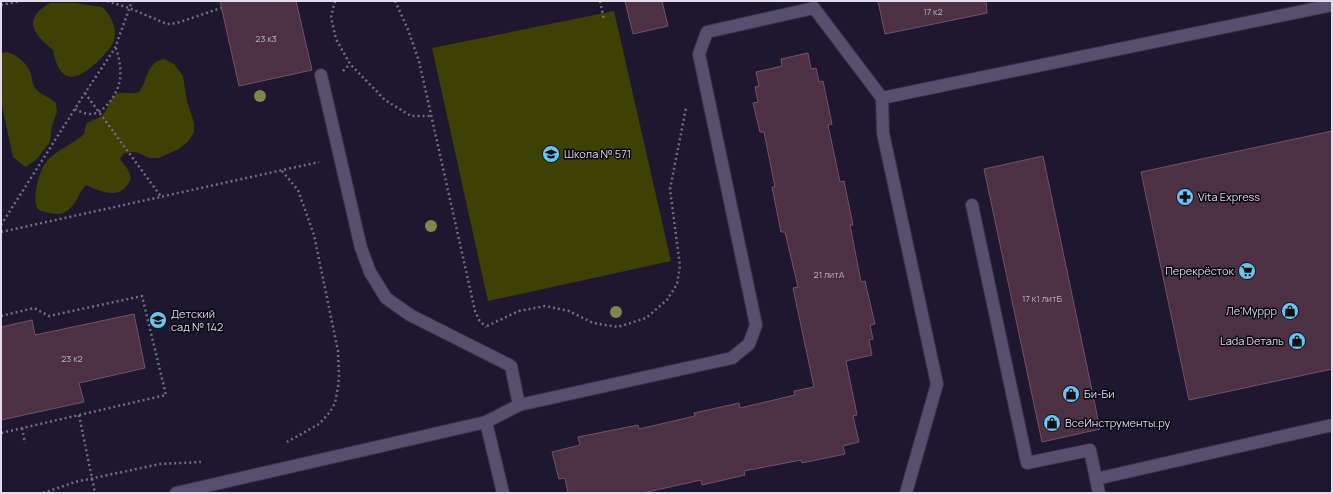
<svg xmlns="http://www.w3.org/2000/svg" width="1333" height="494" viewBox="0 0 1333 494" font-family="Manrope,sans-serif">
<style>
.green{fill:#3d4103}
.building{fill:#4d3142;stroke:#725466}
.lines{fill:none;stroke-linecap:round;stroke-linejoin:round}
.lane-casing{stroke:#373346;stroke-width:14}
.path{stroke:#726d83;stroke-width:2.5;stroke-dasharray:2 3;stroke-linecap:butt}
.lane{stroke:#56506e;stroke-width:12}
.tree{fill:#82864c}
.labels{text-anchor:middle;stroke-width:3;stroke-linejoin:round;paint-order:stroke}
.number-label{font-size:9px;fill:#bab1c2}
.poi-label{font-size:11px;fill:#dfdced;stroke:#07050f;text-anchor:start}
</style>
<rect width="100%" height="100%" fill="#1d1730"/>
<!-- green -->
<g class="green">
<path d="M50 3H75L101 7C107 10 109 15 112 21 121 40 109 50 96 63 74 83 59 83 53 50 34 34 21 20 50 3Z"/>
<polygon points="614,11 671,261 488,301 432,48"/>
<path d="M7 52C17 55 26 62 30 72 33 78 31 84 36 89 41 95 50 97 56 103L57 112 52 126 50 142 37 159 26 167 20 163 13 157 1 101V53Z"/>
<path d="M164 59 174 64 183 76 187 101 194 123V132L188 142 177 150 158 158H150L136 152 124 153 120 159C123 164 129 169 130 175 132 178 130 181 128 184 118 200 99 191 86 185 78 193 76 207 65 212 60 215 55 214 50 213 47 212 41 212 38 209 32 201 38 175 43 167 52 151 71 146 84 134L86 124C92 120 102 118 105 112 109 106 110 97 117 94 124 91 131 95 139 92 148 81 146 62 164 59Z"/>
</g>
<!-- building -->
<g class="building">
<polygon points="220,1 296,1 312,70 239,86"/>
<polygon points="625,1 662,1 668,26 633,34"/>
<polygon points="878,1 986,1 987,13 885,34"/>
<polygon points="808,53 811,69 816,68 819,82 823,81 832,124 828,125 840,182 844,181 853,225 850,225 861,282 865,281 875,324 870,325 873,339 869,340 872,355 846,361 857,415 853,416 859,442 843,446 845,454 802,463 801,460 744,471 745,475 702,485 701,480 643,493 568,493 565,478 559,479 552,452 580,445 578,437 638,425 639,429 695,416 694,413 739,403 740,408 795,395 794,391 814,387 793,288 798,287 785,232 781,232 772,187 775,187 764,132 760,132 753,103 758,102 755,87 759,86 756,72 782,66 781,59"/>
<polygon points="1332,131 1332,369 1189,400 1141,172"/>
<polygon points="1043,156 1100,429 1042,442 984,169"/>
<polygon points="134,314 145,368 79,383 84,402 1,420 1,327 32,320 35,335"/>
</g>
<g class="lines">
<!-- lane casing -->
<g class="lane-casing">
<g id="lane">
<polyline points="321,75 361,248 370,272 386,298 410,315 511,366 519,405"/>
<polyline points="972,205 1027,463 1090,450 1099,493"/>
<polyline points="486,422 503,493"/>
<polyline points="1096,479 1332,425"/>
<polyline points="176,493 486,422 519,405 732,358 749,344 756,325 699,54 707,32 814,8 882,98"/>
<polyline points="906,493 937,384 883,133 882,98 1332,5"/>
</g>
</g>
<!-- path -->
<g class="path">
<polyline points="107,1 129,8 167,24 177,23 221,8"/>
<polyline points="335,1 331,17 336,39 350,64 385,100 411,116 431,116"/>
<polyline points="395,1 407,27 419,61 475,311 479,320 486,327"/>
<polyline points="600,1 604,20"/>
<polyline points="1,5 21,1"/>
<polyline points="343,71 350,64"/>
<polyline points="85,93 162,198"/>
<path d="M75 109C79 111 85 114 90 114 97 114 101 111 106 106 123 88 123 71 116 48"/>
<polyline points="282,171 298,190 314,235 338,351 339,376 338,387 335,403 330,412 319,424 287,442"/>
<polyline points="1,225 85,93 115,48 132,1"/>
<polyline points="1,232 319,162"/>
<polyline points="1,316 34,308 49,316 142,296 166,395 1,433"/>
<polyline points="487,326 519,311 545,306 569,311 593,323 618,327 646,318 667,300 677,284 680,266 670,189 686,108"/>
<polyline points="79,415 95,493"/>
<polyline points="22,428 25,443"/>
<polyline points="43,493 75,482 160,464 201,462"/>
</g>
<!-- lane -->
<use href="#lane" class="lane"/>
</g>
<!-- trees -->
<g class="tree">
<circle cx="260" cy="96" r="6"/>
<circle cx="431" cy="226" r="6"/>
<circle cx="616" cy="312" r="6"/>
</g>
<!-- icons -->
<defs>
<g id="school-disc" transform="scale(0.9)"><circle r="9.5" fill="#6bc3f2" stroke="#07050f"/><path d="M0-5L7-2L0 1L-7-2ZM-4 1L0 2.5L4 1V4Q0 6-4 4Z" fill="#111"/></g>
<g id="pharmacy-disc" transform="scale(0.9)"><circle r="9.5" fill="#6bc3f2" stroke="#07050f"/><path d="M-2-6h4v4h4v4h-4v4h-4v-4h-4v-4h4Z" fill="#111"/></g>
<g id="supermarket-disc" transform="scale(0.9)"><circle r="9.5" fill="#6bc3f2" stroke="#07050f"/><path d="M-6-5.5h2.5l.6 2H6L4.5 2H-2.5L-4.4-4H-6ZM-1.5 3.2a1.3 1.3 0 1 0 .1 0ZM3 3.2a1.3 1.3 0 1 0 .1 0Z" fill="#111"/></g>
<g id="shop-disc" transform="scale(0.9)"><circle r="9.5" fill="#6bc3f2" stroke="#07050f"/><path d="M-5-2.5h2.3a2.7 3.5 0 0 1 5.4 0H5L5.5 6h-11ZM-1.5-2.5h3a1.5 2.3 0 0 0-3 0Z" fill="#111"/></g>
</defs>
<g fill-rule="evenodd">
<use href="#school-disc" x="551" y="154"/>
<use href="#pharmacy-disc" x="1185" y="197"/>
<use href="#supermarket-disc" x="1247" y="271"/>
<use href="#shop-disc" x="1290" y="311"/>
<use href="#school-disc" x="158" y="320"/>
<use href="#shop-disc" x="1297" y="341"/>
<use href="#shop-disc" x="1071" y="394"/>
<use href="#shop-disc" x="1052" y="423"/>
</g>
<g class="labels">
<!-- number labels -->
<g class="number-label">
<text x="933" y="15">17 к2</text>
<text x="266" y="42">23 к3</text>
<text x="829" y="278">21 литА</text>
<text x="1042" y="302">17 к1 литБ</text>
<text x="72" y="362">23 к2</text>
</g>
<!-- poi labels -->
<g class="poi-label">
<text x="564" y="158">Школа № 571</text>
<text x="1198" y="201">Vita Express</text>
<text x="1234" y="275" text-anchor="end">Перекрёсток</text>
<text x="1277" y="315" text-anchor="end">Ле'Муррр</text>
<text x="171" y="318">Детский<tspan x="171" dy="13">сад № 142</tspan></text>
<text x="1284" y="345" text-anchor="end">Lada Dеталь</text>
<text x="1084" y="398">Би-Би</text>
<text x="1065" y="427">ВсеИнструменты.ру</text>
</g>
</g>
<!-- border -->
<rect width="1333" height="494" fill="none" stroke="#dfdced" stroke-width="4"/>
</svg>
